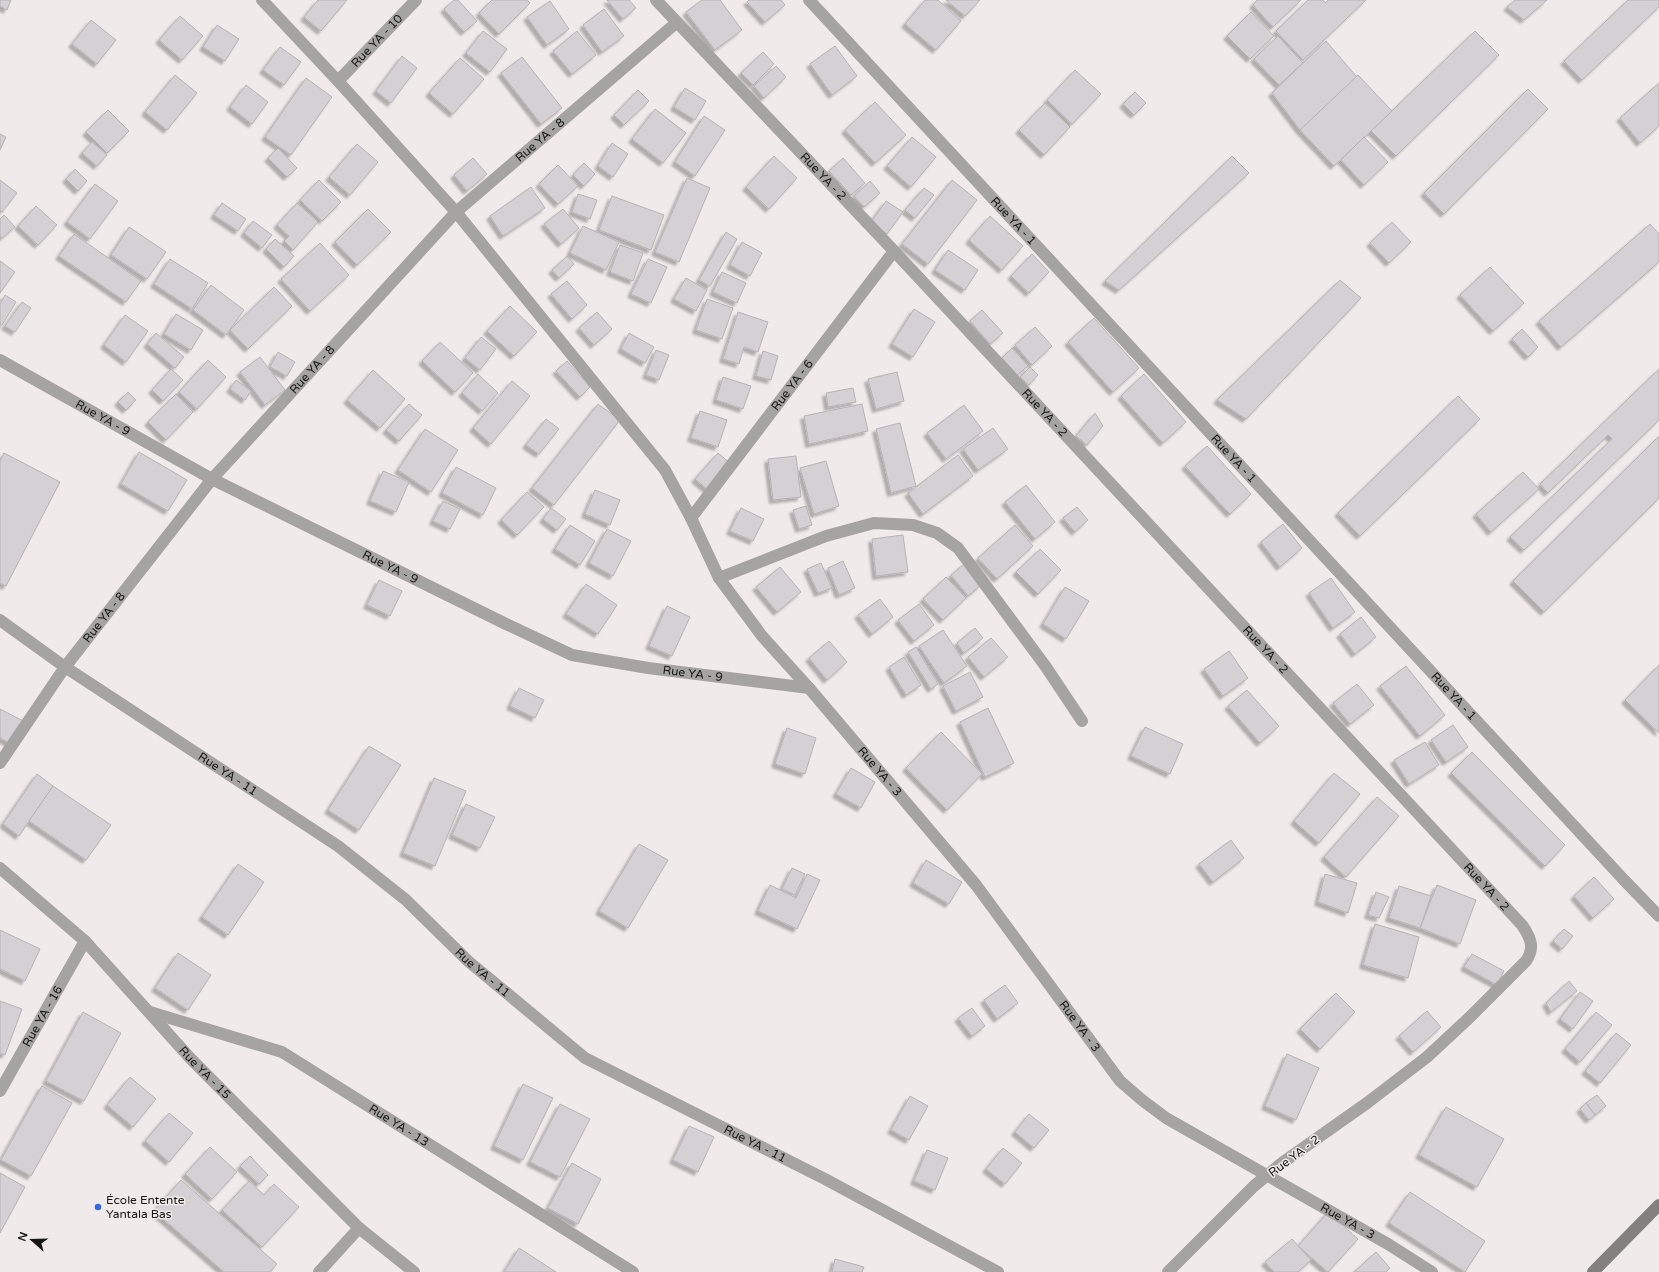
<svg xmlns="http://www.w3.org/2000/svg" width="1659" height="1272" viewBox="0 0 1659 1272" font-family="'Varela Round',sans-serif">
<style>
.building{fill:#d5d0d3;stroke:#b8b2b5;filter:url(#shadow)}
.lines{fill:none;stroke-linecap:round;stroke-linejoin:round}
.minor{stroke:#a6a3a3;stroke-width:12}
.secondary{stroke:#83807f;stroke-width:12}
.poi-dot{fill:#336cda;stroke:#f1eaeb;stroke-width:1.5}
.labels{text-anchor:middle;stroke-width:3;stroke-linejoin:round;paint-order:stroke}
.street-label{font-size:12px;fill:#181616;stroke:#f1eaeb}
.poi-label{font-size:12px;fill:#181616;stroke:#f1eaeb;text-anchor:start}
</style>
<defs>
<filter id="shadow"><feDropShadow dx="-3.5" dy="3.5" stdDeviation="1" flood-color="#0004"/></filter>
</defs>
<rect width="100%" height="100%" fill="#f1eaeb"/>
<!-- building -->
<g class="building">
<polygon points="0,0 11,0 7,10 0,6"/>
<polygon points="318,0 347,0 321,31 304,17"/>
<polygon points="454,0 458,0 477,21 464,32 444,9"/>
<polygon points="492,0 527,0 530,3 499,34 479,13"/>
<polygon points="607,0 629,0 636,8 623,19"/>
<polygon points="702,0 720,0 742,30 715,50 686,12"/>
<polygon points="749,0 781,0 785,5 765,22 747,2"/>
<polygon points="925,0 938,0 961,21 936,50 905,24"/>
<polygon points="946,0 980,0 965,16"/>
<polygon points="1257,0 1301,0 1273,27 1253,5"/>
<polygon points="1308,0 1323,0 1325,3 1328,0 1366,0 1303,60 1276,31"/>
<polygon points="1515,0 1547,0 1524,20 1507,7"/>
<polygon points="1628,0 1659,0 1659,7 1582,80 1564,61"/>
<polygon points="550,1 569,29 547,45 527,17"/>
<polygon points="604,9 624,36 602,52 583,25"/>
<polygon points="1251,12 1274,36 1250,59 1227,36"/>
<polygon points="180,16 203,36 182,60 159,40"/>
<polygon points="91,20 116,40 97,64 72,44"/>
<polygon points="217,25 239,39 225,61 203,47"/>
<polygon points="483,31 507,49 490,72 466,53"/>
<polygon points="577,31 596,55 572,74 553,51"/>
<polygon points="1475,31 1499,55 1396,156 1371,131"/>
<polygon points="1278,36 1303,63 1279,85 1254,59"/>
<polygon points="1326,41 1357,77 1300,130 1272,93"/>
<polygon points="835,46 857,76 832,95 810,64"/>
<polygon points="280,47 301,62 284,85 263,70"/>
<polygon points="763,52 774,64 753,85 741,73"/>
<polygon points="402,56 417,68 391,103 376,91"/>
<polygon points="522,57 562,108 541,124 501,73"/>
<polygon points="460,58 484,79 453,114 429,93"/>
<polygon points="776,66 786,77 764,98 754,86"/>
<polygon points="1075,70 1101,94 1072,124 1047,100"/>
<polygon points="175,75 197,93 167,130 145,112"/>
<polygon points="1358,75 1392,111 1334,166 1300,130"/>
<polygon points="306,78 332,97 291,155 265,137"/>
<polygon points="1659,83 1659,126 1640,143 1620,118"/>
<polygon points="246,85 268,102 252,124 230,107"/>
<polygon points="685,88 706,101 695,120 674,107"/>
<polygon points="1528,89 1548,109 1444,214 1424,193"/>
<polygon points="638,90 649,101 624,125 614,115"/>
<polygon points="1135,92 1146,103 1134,115 1123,104"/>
<polygon points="875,102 906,135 875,163 845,130"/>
<polygon points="1045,103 1070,127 1044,155 1019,130"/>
<polygon points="655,109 686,133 663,163 632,139"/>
<polygon points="108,110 129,131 107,153 86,132"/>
<polygon points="704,116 725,130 695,176 675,162"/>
<polygon points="0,134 6,137 0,150"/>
<polygon points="912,137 936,157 911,187 887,166"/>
<polygon points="1364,137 1388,162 1364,185 1341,160"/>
<polygon points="92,142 107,155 97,166 82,153"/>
<polygon points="612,143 628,154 613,177 598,166"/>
<polygon points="357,144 378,162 350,195 329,177"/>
<polygon points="278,148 297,168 287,177 268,158"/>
<polygon points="774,156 797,178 769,209 746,187"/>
<polygon points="1232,156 1249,173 1119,290 1105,281"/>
<polygon points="473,158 487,174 467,191 454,175"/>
<polygon points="843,158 865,183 851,195 829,171"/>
<polygon points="584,163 595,174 584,186 573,175"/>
<polygon points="558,165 578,186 558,204 539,184"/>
<polygon points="75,169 87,181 78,191 66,179"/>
<polygon points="687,178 710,188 679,262 655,252"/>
<polygon points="0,180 17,193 2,212 0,210"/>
<polygon points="319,180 341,202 322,221 300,200"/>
<polygon points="952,180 977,200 928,264 902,244"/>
<polygon points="870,181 880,193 864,207 854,196"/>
<polygon points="95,184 118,201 90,239 67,222"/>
<polygon points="531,187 545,208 503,236 490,216"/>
<polygon points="924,188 934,195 915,218 905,210"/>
<polygon points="578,194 597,200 590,219 572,212"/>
<polygon points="612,196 664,215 651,250 599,230"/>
<polygon points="886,201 903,212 887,234 871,222"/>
<polygon points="222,203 246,219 238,231 214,215"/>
<polygon points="297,203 318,222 293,250 284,241 289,236 277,225"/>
<polygon points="36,206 57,225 38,245 18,226"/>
<polygon points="368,209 391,232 357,265 335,242"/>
<polygon points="563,209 579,228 561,244 544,224"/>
<polygon points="4,215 15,227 2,238 0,236 0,219"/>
<polygon points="990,216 1023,246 1002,270 969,240"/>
<polygon points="253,221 272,235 262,248 244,233"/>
<polygon points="1392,222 1411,242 1389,263 1370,243"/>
<polygon points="1650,224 1659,234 1659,262 1561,347 1539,321"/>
<polygon points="583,226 619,242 606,270 570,253"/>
<polygon points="129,227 166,252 147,279 111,255"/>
<polygon points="726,232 737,239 710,286 699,280"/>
<polygon points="74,234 141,281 126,302 59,256"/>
<polygon points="275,239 294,256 284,267 266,249"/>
<polygon points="742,242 762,253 750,276 730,265"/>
<polygon points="320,243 349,275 310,311 281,279"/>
<polygon points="620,245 643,253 633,281 610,272"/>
<polygon points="948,250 978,270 965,290 935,270"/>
<polygon points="1032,254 1049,272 1029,293 1011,276"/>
<polygon points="567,256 574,264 559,278 552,270"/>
<polygon points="170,259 208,283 192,309 154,284"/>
<polygon points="648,259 667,267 651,303 631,294"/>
<polygon points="0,261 15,272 0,293"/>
<polygon points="1490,267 1524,303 1493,331 1460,295"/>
<polygon points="722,272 746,283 737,303 713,292"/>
<polygon points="686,278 707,290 696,311 674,299"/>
<polygon points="1340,280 1361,298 1246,419 1217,400"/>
<polygon points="567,281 587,305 572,319 551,294"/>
<polygon points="211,285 244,310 226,335 193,310"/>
<polygon points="274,287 292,306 248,349 230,330"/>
<polygon points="5,295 16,302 2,325 0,324 0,304"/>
<polygon points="707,299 733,308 722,339 696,330"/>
<polygon points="22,302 31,308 15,332 5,326"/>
<polygon points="510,306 537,332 514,356 487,331"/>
<polygon points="914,309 935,322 913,357 892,344"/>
<polygon points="982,310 1003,333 990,344 970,321"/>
<polygon points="597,312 612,329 594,345 579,328"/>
<polygon points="738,312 768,322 758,352 744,347 739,364 723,359"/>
<polygon points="176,314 203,330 191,350 164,334"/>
<polygon points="125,315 148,331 126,362 104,345"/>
<polygon points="1094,318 1139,368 1113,392 1068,342"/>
<polygon points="1035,327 1052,346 1032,365 1015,345"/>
<polygon points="1522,329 1538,347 1528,357 1512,339"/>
<polygon points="156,333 184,357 175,368 147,344"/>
<polygon points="629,333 654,347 645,363 621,349"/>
<polygon points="481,337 496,349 480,370 465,358"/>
<polygon points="440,342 473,373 455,392 422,361"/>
<polygon points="1012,348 1028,366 1017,375 1002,358"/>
<polygon points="656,350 669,355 659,380 646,375"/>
<polygon points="763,351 778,356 771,380 756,376"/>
<polygon points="278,352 295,362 287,376 270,367"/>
<polygon points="260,357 285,390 265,405 240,372"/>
<polygon points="208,360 226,377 197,409 179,392"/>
<polygon points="567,361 590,387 580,397 556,371"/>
<polygon points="1030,367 1038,375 1029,385 1020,377"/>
<polygon points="171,369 183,380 163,401 152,390"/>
<polygon points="1659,369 1659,420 1524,550 1510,537 1612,439 1608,435 1548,493 1540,484"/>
<polygon points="373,370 405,399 380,428 347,400"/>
<polygon points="897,372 904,401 876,409 868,379"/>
<polygon points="478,374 498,393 482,411 462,393"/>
<polygon points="1144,374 1186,422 1163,443 1121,396"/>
<polygon points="723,377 751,386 743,409 716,400"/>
<polygon points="236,380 251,391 245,400 230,389"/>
<polygon points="512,381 530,396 491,444 473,428"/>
<polygon points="853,388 856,402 828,407 826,393"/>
<polygon points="128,392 136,400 126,410 118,402"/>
<polygon points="176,394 193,412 166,440 148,422"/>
<polygon points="1458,396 1480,419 1360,536 1338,513"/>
<polygon points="409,404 422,415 399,441 386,430"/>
<polygon points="598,404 620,420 554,505 532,488"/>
<polygon points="862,404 868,431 809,444 804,416"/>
<polygon points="964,405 983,431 946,459 927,433"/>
<polygon points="700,411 727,420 718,447 691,438"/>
<polygon points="1095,413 1103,426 1087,445 1076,436"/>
<polygon points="546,419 559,429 539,454 526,445"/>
<polygon points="900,423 916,486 891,493 876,429"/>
<polygon points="993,428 1008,449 978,470 963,449"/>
<polygon points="425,429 458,450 431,492 398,470"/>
<polygon points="1659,436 1659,498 1544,612 1513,581"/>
<polygon points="1207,446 1251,494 1230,514 1185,466"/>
<polygon points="139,452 187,480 168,511 121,484"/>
<polygon points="4,453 60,482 6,586 0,583 0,461"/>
<polygon points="718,453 731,464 708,490 695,479"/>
<polygon points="958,455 973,476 923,514 908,493"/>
<polygon points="796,456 801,497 773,500 768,459"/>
<polygon points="826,461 839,506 814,514 800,468"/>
<polygon points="456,467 496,488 483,515 442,493"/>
<polygon points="383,471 409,482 396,512 370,501"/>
<polygon points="1523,472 1539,489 1491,532 1476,514"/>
<polygon points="1026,485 1055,522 1035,539 1005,502"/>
<polygon points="595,490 620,500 610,525 585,514"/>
<polygon points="527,492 544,507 517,535 501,520"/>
<polygon points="443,501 460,509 450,529 433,521"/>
<polygon points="806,506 812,525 799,529 793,510"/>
<polygon points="1077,507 1088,520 1075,532 1063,518"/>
<polygon points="551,508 566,519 557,530 543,519"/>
<polygon points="741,508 764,519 753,541 730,531"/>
<polygon points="1283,524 1302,548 1280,567 1261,542"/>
<polygon points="570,525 595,541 580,565 555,549"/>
<polygon points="1015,525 1033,546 997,579 978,558"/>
<polygon points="607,529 631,541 613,576 589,563"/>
<polygon points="903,535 908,572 876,576 872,539"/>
<polygon points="1040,549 1061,570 1038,594 1016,572"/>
<polygon points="843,561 855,588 839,595 828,568"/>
<polygon points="821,563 832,588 818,593 807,569"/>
<polygon points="964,564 981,585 968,596 951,575"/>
<polygon points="780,567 801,592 777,612 756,587"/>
<polygon points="946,577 966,598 943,620 923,599"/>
<polygon points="1331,578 1355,612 1333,628 1309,593"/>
<polygon points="379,580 402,591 390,616 367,605"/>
<polygon points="586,584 617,605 598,634 566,614"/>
<polygon points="1065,587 1089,601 1066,639 1043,624"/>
<polygon points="880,599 893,617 872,634 858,615"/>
<polygon points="919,604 934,625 914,641 898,620"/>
<polygon points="667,606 690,617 672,656 649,646"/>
<polygon points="1361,617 1376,637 1355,654 1340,634"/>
<polygon points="975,628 983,638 964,653 957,643"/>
<polygon points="943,630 967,666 944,683 919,646"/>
<polygon points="991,638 1008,657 984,677 968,657"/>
<polygon points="829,641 847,662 827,680 809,658"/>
<polygon points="916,647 938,684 931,689 908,652"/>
<polygon points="1229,651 1248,678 1223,696 1204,669"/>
<polygon points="904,657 921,685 906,695 889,667"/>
<polygon points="1659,665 1659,733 1625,700"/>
<polygon points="1406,666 1445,715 1420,736 1380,686"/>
<polygon points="970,672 983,697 956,711 943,686"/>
<polygon points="1357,684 1374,705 1350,724 1333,703"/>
<polygon points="519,688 544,700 535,718 510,706"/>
<polygon points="1247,690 1279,726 1260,743 1228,706"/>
<polygon points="988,708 1014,763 985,777 960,722"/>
<polygon points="0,709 27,723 13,745 0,738"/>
<polygon points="1453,725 1468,747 1446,762 1431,740"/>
<polygon points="1145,727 1183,744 1170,774 1131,756"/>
<polygon points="787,728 816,738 805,774 775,764"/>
<polygon points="941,732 982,774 947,810 906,768"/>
<polygon points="1425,742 1439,765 1409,784 1394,760"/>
<polygon points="369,746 401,765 359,830 328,810"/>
<polygon points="1472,752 1565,845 1545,866 1451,773"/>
<polygon points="851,768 875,782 861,808 836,794"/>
<polygon points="1334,773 1360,794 1319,843 1294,821"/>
<polygon points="37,774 53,786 19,836 3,824"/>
<polygon points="434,778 466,791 435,866 403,853"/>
<polygon points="53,786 111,825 86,860 29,821"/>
<polygon points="1377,797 1399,816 1346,877 1324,857"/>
<polygon points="466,804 495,817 480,848 452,835"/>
<polygon points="1231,840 1244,858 1213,882 1199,864"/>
<polygon points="639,844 668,860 628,928 599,911"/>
<polygon points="926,860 962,882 949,904 913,883"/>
<polygon points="238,864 264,882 228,935 202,917"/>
<polygon points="792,868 805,874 795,895 782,889"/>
<polygon points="807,874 820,880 797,929 758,911 770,885 796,898"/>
<polygon points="1325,874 1357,883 1348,913 1318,902"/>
<polygon points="1594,877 1614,899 1593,918 1574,896"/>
<polygon points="1437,885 1476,900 1460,944 1420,928"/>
<polygon points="1399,886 1431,896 1420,928 1389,918"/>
<polygon points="1376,892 1389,897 1379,918 1368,915"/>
<polygon points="1375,924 1419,937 1408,978 1363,965"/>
<polygon points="1564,929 1573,936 1562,949 1553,941"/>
<polygon points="0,930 40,949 25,981 0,969"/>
<polygon points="178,953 211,975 188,1010 155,988"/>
<polygon points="1472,954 1504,971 1497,985 1464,967"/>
<polygon points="1569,981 1577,991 1551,1012 1546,1003"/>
<polygon points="1005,985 1018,1003 997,1019 984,1000"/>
<polygon points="1580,992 1593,1001 1573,1029 1560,1019"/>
<polygon points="1336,993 1355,1012 1320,1049 1300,1029"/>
<polygon points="0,1001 22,1009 5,1055 0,1053"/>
<polygon points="972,1008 985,1026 972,1036 958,1018"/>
<polygon points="1427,1011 1441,1027 1413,1052 1399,1036"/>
<polygon points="83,1012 121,1033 84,1101 46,1081"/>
<polygon points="1596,1012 1612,1025 1580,1062 1565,1049"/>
<polygon points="1616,1033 1631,1045 1600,1083 1585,1071"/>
<polygon points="1287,1054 1319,1068 1296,1120 1265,1106"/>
<polygon points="130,1077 156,1099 133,1127 107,1105"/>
<polygon points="523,1084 553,1098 523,1160 494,1146"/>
<polygon points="42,1086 72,1103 31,1176 1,1160"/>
<polygon points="1597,1095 1606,1106 1595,1115 1586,1103"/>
<polygon points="910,1096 928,1106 909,1140 891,1130"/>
<polygon points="1586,1103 1595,1115 1589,1120 1580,1109"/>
<polygon points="560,1104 590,1119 560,1177 530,1162"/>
<polygon points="1446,1107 1504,1139 1477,1187 1419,1155"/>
<polygon points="169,1113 193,1133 169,1162 145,1141"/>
<polygon points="1029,1114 1049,1130 1034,1148 1015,1132"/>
<polygon points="689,1126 714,1137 698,1172 673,1160"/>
<polygon points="210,1147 237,1172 212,1199 185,1174"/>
<polygon points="1003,1148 1022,1163 1005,1184 986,1169"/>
<polygon points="927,1150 948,1158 935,1190 914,1181"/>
<polygon points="250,1156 268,1175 259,1184 240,1166"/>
<polygon points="572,1163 601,1179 578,1224 548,1208"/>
<polygon points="0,1173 25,1187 0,1233"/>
<polygon points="181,1180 277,1264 270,1272 224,1272 154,1211"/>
<polygon points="249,1181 264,1195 274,1184 299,1207 262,1247 222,1210"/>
<polygon points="1410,1192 1485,1241 1465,1272 1389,1223"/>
<polygon points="1328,1212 1358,1239 1328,1272 1298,1246"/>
<polygon points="1292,1239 1311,1260 1298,1272 1274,1272 1265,1262"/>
<polygon points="519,1248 556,1272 504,1272"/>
<polygon points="1376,1252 1390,1268 1386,1272 1354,1272"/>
<polygon points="835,1259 864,1267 862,1272 832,1272"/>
</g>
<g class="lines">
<!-- minor -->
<g class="minor">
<path id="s1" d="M262 0 338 81 456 212 665 470 691 518 719 578 762 636 809 688 976 885 1120 1081 1142 1100 1166 1118 1388 1244 1432 1272"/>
<path id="s2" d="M656 0 894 251 1522 925C1531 938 1535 948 1526 961L1471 1016 1427 1057 1367 1103 1282 1163 1254 1186 1168 1272"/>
<path id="s3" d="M809 0 1624 880 1659 916"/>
<path id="s4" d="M338 81 416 0"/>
<path id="s5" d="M0 360 212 479 504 623 572 655 648 668 809 688"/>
<path id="s6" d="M691 518 894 251"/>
<polyline points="719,578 826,536 874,523 913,525 937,533 958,548 1046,667 1082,721"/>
<path id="s7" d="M0 620 65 667 338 846 406 900 468 961 585 1058 825 1179 998 1272"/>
<path id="s8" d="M0 763 65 667 212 479 456 212 676 23"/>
<path id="s9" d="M0 868 85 941 190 1058 359 1228 414 1272"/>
<path id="s10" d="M150 1012 282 1052 633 1272"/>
<path id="s11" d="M0 1091 85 941"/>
<polyline points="319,1272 359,1228"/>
</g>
<!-- secondary -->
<polyline class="secondary" points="1593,1272 1659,1205"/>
</g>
<!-- markers -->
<circle class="poi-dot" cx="98" cy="1207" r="4"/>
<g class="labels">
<!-- street labels -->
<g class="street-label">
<text dy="4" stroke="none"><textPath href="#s4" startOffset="56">Rue YA - 10</textPath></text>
<text dy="4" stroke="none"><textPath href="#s8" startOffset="827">Rue YA - 8</textPath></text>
<text dy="4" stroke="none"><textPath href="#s2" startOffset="243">Rue YA - 2</textPath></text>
<text dy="4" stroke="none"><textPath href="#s3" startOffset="301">Rue YA - 1</textPath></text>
<text dy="4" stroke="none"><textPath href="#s8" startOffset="503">Rue YA - 8</textPath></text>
<text dy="4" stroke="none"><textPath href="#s6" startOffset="167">Rue YA - 6</textPath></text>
<text dy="4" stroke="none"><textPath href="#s2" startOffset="567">Rue YA - 2</textPath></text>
<text dy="4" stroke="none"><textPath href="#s5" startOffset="118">Rue YA - 9</textPath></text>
<text dy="4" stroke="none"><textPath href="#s3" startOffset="625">Rue YA - 1</textPath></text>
<text dy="4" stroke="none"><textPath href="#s5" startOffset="442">Rue YA - 9</textPath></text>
<text dy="4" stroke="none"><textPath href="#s8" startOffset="179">Rue YA - 8</textPath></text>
<text dy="4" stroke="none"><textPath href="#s2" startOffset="891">Rue YA - 2</textPath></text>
<text dy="4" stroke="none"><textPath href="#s5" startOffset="766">Rue YA - 9</textPath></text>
<text dy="4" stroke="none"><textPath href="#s3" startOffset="949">Rue YA - 1</textPath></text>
<text dy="4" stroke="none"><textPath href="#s1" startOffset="992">Rue YA - 3</textPath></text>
<text dy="4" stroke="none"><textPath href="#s7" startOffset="275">Rue YA - 11</textPath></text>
<text dy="4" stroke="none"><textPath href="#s2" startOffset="1215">Rue YA - 2</textPath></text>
<text dy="4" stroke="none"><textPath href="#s7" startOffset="599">Rue YA - 11</textPath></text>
<text dy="4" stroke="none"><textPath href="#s11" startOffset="86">Rue YA - 16</textPath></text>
<text dy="4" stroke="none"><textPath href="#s1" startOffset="1316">Rue YA - 3</textPath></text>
<text dy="4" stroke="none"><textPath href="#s9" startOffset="290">Rue YA - 15</textPath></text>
<text dy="4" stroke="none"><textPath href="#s10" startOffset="276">Rue YA - 13</textPath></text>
<text dy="4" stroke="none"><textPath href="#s7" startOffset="923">Rue YA - 11</textPath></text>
<text transform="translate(1294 1156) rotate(-37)" y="4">Rue YA - 2</text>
<text dy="4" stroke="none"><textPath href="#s1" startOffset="1652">Rue YA - 3</textPath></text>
</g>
<!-- poi labels -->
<g class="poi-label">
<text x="106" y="1204">École Entente<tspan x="106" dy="14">Yantala Bas</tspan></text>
</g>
</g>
<!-- north arrow -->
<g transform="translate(32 1240) rotate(290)" stroke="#f1eaeb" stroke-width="3" paint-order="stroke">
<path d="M0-3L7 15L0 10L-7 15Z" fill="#181616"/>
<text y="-6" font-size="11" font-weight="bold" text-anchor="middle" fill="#181616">N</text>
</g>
</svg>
